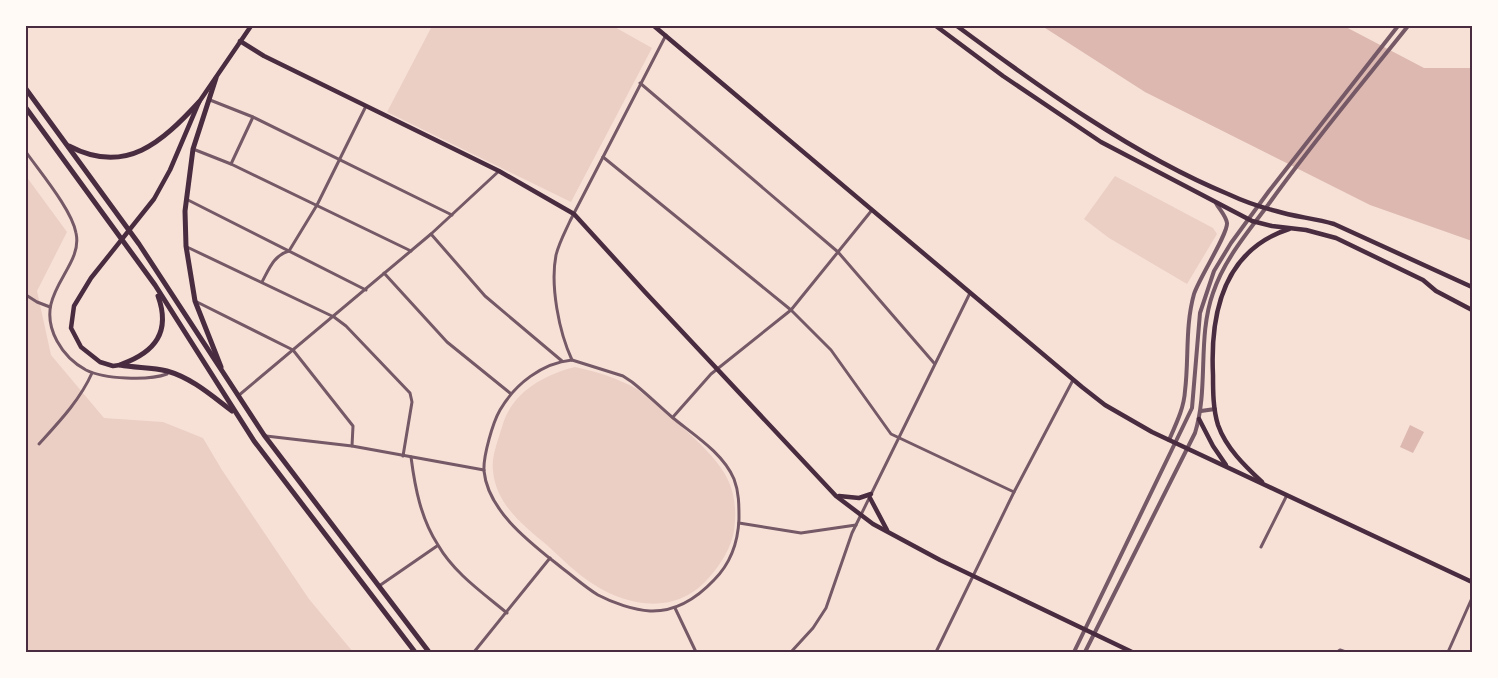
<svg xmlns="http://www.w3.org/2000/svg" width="1498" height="678" viewBox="0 0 1498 678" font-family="'Archivo Narrow',sans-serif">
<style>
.green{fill:#ebcfc5}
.water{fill:#dcb8b0}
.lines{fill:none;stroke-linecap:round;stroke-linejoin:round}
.minor{stroke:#755966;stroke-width:3}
.tertiary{stroke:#755966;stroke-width:4}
.secondary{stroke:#4a2c40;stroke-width:4.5}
.primary{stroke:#4a2c40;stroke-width:4.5}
.trunk{stroke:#4a2c40;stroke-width:5}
.neatline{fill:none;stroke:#4a2c40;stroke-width:2}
</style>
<rect width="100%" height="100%" fill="#f7e1d7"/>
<!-- green -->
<g class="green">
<polygon points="432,26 613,26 652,48 571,202 387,112"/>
<polygon points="26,176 67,232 37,291 51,355 104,418 163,422 203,438 222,470 309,599 353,652 26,652"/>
<polygon points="1115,176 1213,228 1217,234 1187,284 1109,238 1084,219"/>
<path d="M575 367C598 372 617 378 637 389 662 410 714 450 727 478 736 495 737 517 733 536 728 554 718 568 705 582 674 614 628 607 593 584 577 574 562 559 548 546 524 526 496 505 493 471 491 458 498 440 502 427 511 393 543 375 575 367Z"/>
</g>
<!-- water -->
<g class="water">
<polygon points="1042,26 1344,26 1424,68 1472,68 1472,241 1370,205 1145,92"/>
<polygon points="1410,425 1424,432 1413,453 1400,447"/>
</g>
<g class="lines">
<!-- minor -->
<g class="minor">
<polyline points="640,83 838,252 934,363"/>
<polyline points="210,100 253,117 452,215"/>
<polyline points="193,149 231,164 411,251"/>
<path d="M26 152C40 172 72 210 76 233 84 269 31 293 57 341 64 354 73 363 86 370 104 379 148 381 167 374L168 372"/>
<polyline points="603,157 791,310 831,350 891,434 1014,492"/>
<polyline points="231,164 253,117"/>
<polyline points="188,200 366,290"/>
<polyline points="431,234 485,296 562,361"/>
<polyline points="187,247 334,317 346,326 410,393 412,402 403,456"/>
<polyline points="384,273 447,342 510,393"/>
<path d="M262 282C269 269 274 255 289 251L317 205 366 106"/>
<polyline points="26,295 37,302 50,307"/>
<polyline points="197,302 293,350 353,426 352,446"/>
<path d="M572 360 623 376 632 382C646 393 659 406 673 418 694 435 723 453 734 479 739 492 739 505 739 519 738 543 731 563 714 580 697 598 676 612 650 611 634 610 613 603 598 595 585 587 574 577 562 568 532 544 488 512 484 471 483 456 493 422 500 410 515 384 542 363 572 360Z"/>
<path d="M572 360C559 332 550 286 556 255 559 243 565 232 570 221L666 35"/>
<polyline points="238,396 431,234 499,171"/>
<polyline points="673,417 711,374 791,310 872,210"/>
<polyline points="266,436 352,446 484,470"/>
<path d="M39 444C59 422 80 400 92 373"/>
<path d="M411 457C415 488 421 519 438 545 454 573 483 593 507 613"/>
<polyline points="739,523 801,533 856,525"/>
<polyline points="1261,547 1287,495"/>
<polyline points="379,586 437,546"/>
<polyline points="675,608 696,652"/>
<polyline points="474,652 550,558"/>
<polyline points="791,652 813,628 826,608 852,533 970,293"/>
<polyline points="936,652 1014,492 1073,380"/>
<polyline points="1337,652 1340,650 1346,652"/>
<polyline points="1448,652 1472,598"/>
</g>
<!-- tertiary -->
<g class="tertiary">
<polyline points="1201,411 1215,409"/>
<path d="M1169 440C1176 424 1184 408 1185 391 1189 359 1185 326 1194 294 1199 278 1228 234 1227 223 1226 216 1219 209 1216 203"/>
<polyline points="1074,652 1192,408 1200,313 1214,271 1231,243 1269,191 1398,26"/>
<path d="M1085 652 1195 433C1209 388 1197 338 1213 293 1224 260 1247 233 1268 205 1312 143 1361 85 1408 26"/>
</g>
<!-- secondary -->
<g class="secondary">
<polyline points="654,26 1082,387 1105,405 1152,432 1472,582"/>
<polyline points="240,41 264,56 499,171 574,214 645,292 836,496 873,524 940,560 1132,652"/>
<polyline points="120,365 113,366 100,362 81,347 71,328 74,306 91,278 154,199 170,170 199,102 251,26"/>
<polyline points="1199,419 1213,446 1226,465"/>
<polyline points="839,496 859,498 871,494"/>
<polyline points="870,498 887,530"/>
</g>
<!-- primary -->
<g class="primary">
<polyline points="936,26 1003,76 1101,142 1252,221 1272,226 1306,230 1336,238 1423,280 1436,291 1472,310"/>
<path d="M957 26C1038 86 1135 156 1228 194 1243 201 1260 207 1276 211 1295 217 1314 218 1334 224L1472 287"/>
<path d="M1262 482C1245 466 1226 448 1218 425 1213 409 1213 391 1213 375 1210 313 1224 250 1289 229"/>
</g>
<!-- trunk -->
<g class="trunk">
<polyline points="216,78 193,149 185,211 186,246 195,301 221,367"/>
<polyline points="26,89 139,244 264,435 429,652"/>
<polyline points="26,108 155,285 254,441 415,652"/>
<path d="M69 146C126 176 162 142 199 102"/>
<path d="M122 364C155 352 171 332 158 296"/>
<path d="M120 365C136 368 152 367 167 371 192 378 212 396 232 411"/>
</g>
</g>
<!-- border -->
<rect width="1498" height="678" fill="none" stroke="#fffaf5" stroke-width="54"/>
<rect x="27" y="27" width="1444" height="624" class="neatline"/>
</svg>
